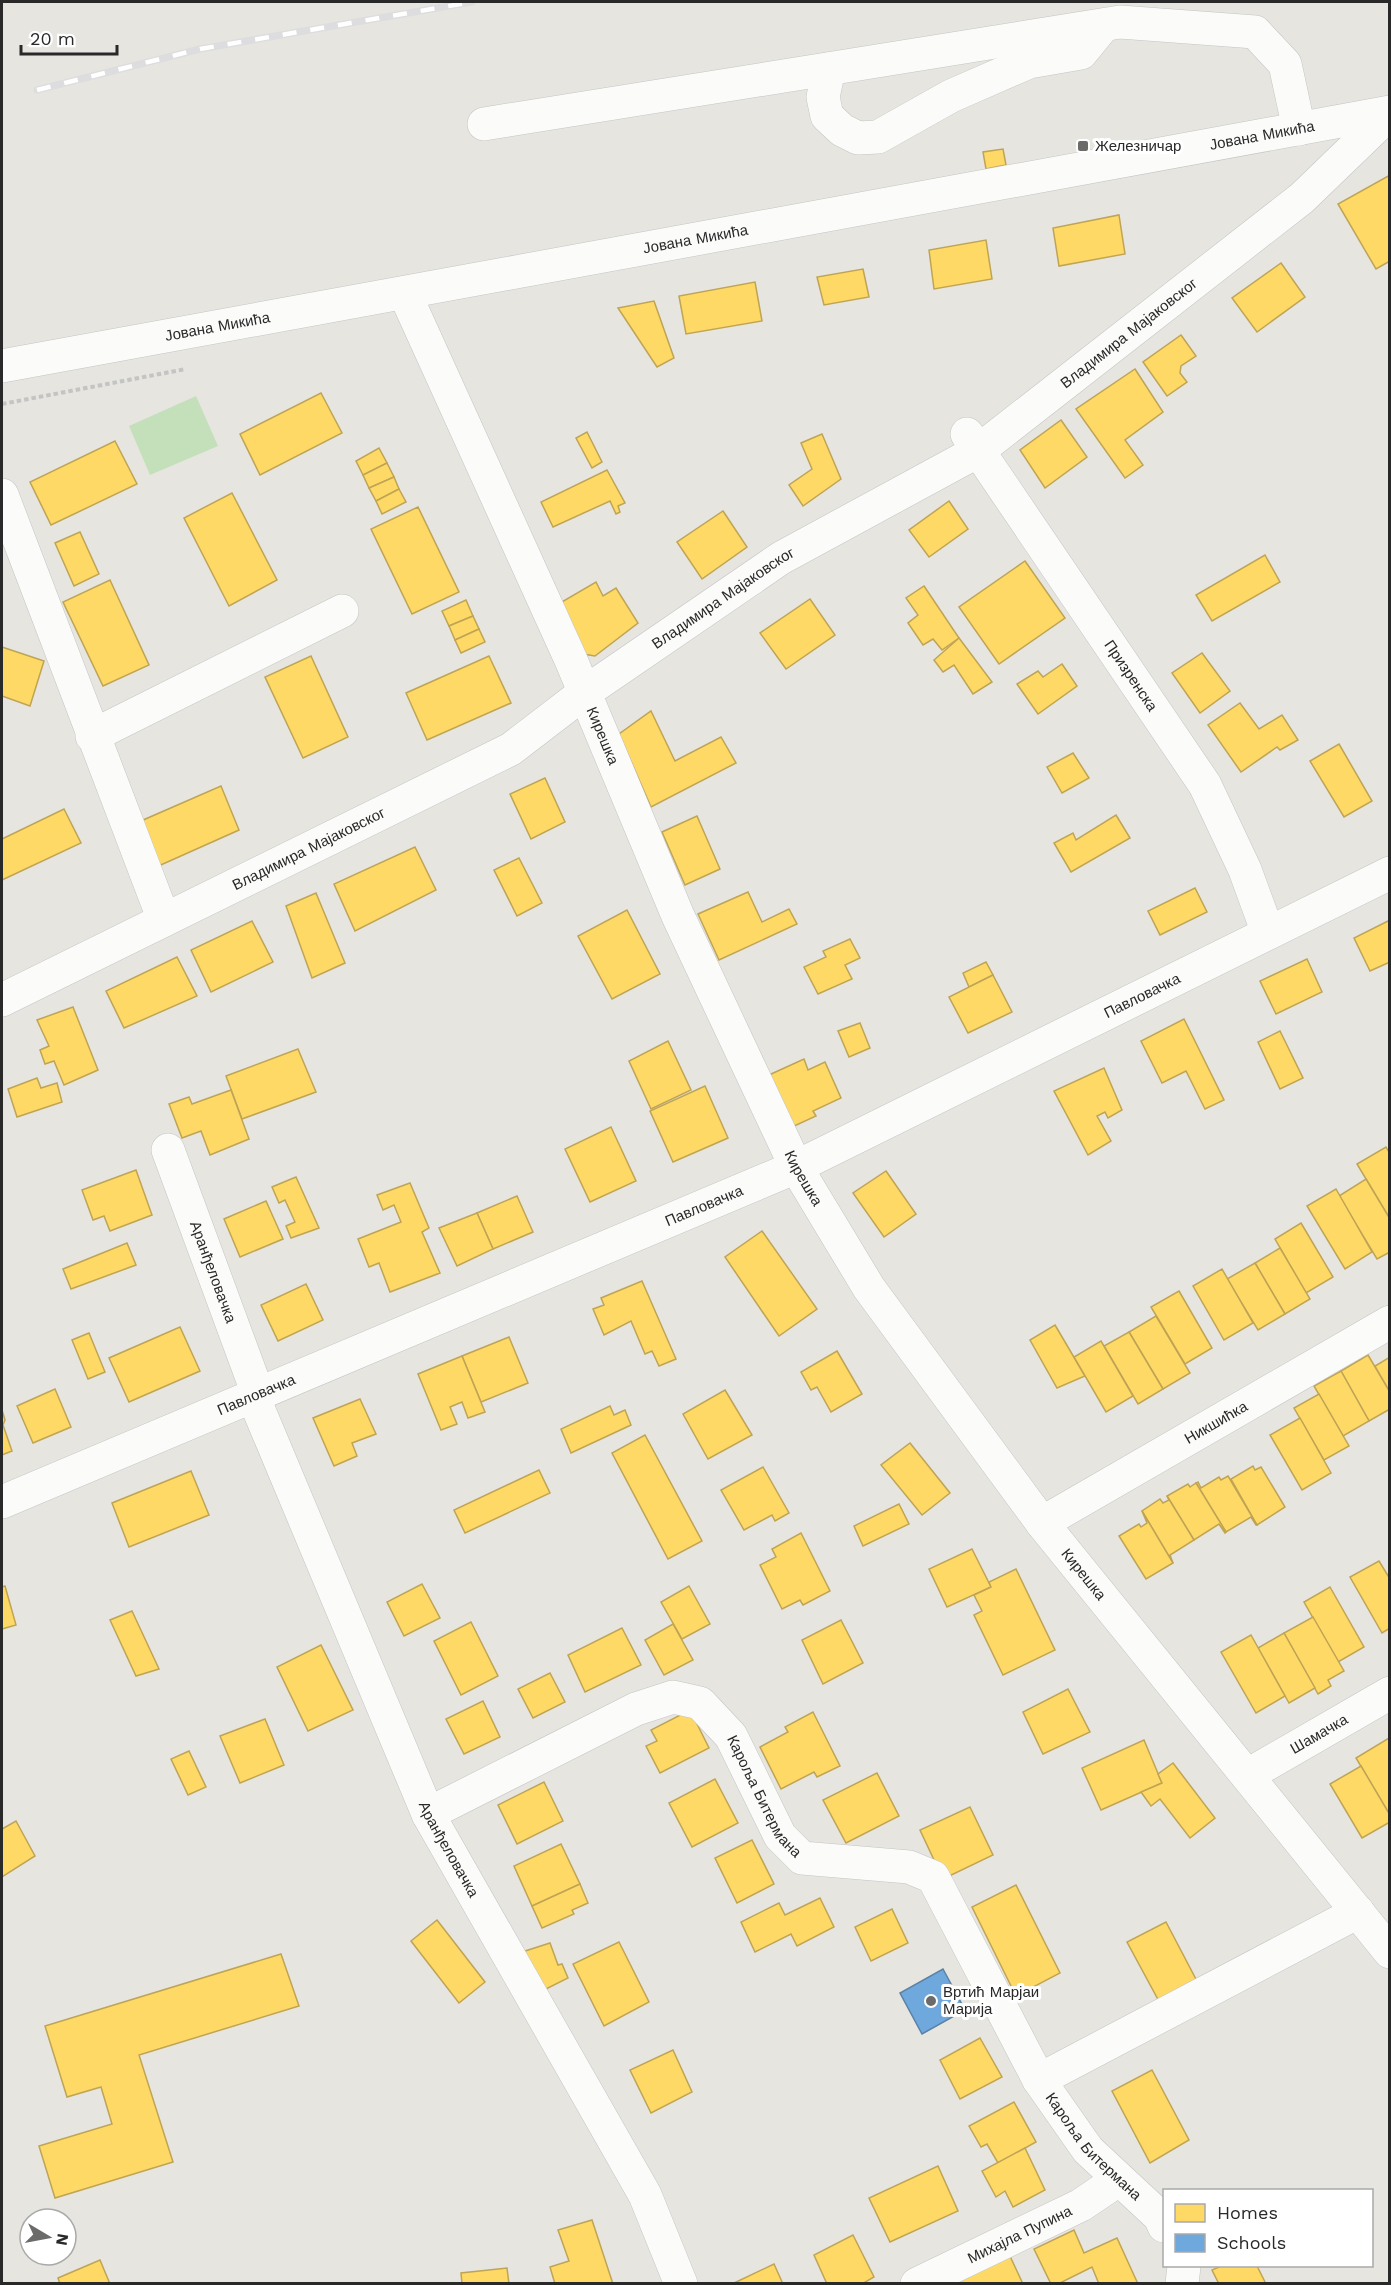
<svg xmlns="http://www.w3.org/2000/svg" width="1391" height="2285" viewBox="0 0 1391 2285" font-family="'Work Sans',sans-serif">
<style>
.green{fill:#c4e0bb}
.homes{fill:#ffd966;stroke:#bfa454;stroke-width:1.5}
.schools{fill:#6fa8dc;stroke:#5a82a6;stroke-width:1.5}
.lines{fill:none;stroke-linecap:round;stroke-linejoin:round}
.minor-casing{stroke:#c4c4c4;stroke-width:34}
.path{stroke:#c4c4c4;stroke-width:4;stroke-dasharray:4.5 3;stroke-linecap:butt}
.minor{stroke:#fbfbfa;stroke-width:33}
.rail-casing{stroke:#dddcde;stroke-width:7}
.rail{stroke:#fff;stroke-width:4.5;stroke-dasharray:14;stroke-linecap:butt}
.poi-dot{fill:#6b6b69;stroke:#fff;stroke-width:2}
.labels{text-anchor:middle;stroke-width:6;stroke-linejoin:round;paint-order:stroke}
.street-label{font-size:15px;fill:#292929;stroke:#fff}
.poi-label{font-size:15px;fill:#292929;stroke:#fff;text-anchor:start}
</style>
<rect width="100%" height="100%" fill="#e6e5e0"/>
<!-- green -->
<polygon class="green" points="196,396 218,446 150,475 129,426"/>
<!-- homes -->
<g class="homes">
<polygon points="1003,149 1006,165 986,169 983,152"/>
<polygon points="1390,175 1390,261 1376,269 1338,204"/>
<polygon points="1119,215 1125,254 1059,266 1053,228"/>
<polygon points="986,240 992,279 934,289 929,250"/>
<polygon points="1281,263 1305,297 1257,332 1232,298"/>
<polygon points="863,269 869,297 824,305 817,277"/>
<polygon points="755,282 762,321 686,334 679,296"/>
<polygon points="654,301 674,358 657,367 618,308"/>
<polygon points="1181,335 1196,356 1181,366 1180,373 1187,382 1167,396 1143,362"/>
<polygon points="1135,369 1163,412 1125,440 1143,465 1125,478 1076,409"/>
<polygon points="321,393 342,433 260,475 240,434"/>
<polygon points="1061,420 1087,457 1045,488 1020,450"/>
<polygon points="587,432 602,462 592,468 576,438"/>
<polygon points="822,434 841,479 803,506 789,485 812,469 801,443"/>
<polygon points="115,441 137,484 51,525 30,482"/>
<polygon points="379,448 387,463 363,475 356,461"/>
<polygon points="387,463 394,477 369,488 363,475"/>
<polygon points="607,470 625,503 618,506 620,512 616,514 610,501 553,527 541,502"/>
<polygon points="394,477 399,489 376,501 369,488"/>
<polygon points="399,489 406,502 382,514 376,501"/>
<polygon points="232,493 277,580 229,606 184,518"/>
<polygon points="949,501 968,529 929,557 909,530"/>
<polygon points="418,507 459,592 412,614 371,529"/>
<polygon points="723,511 747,547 702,579 677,542"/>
<polygon points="80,532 99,574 74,586 55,543"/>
<polygon points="1265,555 1280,582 1212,621 1196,595"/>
<polygon points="1025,561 1065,618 999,664 959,607"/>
<polygon points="110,580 149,665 103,686 63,602"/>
<polygon points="596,582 603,596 616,588 638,623 595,656 583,654 560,603"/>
<polygon points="924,586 959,638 942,650 933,639 923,645 908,623 918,615 906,598"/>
<polygon points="810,599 835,635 786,669 760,633"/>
<polygon points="466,600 473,616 449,626 442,611"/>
<polygon points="473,616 479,629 455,640 449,626"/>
<polygon points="479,629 485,642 461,653 455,640"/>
<polygon points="959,638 992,682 973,694 954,665 943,672 934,660"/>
<polygon points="2,647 44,661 30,706 2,696"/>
<polygon points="1202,653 1230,691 1200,713 1172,673"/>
<polygon points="311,656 348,737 303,758 265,677"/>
<polygon points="489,656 511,703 427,740 406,693"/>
<polygon points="1062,664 1077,686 1038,714 1017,684 1038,671 1043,677"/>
<polygon points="1240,703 1259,729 1282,715 1298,740 1280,750 1277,747 1241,772 1208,725"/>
<polygon points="651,711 675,761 721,737 736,763 651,807 619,734"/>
<polygon points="1339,744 1372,801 1344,817 1310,761"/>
<polygon points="1073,753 1089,778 1062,793 1047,767"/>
<polygon points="545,778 565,822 531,839 510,794"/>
<polygon points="221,786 239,830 154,868 134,824"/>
<polygon points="64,809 81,843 2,880 2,839"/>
<polygon points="1116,815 1130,838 1071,872 1054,843 1073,833 1076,840"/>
<polygon points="697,816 720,869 685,885 662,832"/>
<polygon points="415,847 436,890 355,931 334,884"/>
<polygon points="519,858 542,903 517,916 494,870"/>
<polygon points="1195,888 1207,912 1160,935 1148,911"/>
<polygon points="748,892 762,922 789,909 797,924 719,960 698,914"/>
<polygon points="316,893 345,963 312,978 286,906"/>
<polygon points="627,910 660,974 612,999 578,936"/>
<polygon points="1390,920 1390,962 1370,971 1354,938"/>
<polygon points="252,921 273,962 211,992 191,950"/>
<polygon points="850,939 860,958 845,965 852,979 818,994 804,967 826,957 823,951"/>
<polygon points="177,957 197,996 124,1028 106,991"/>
<polygon points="1307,959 1322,992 1276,1014 1260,981"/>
<polygon points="986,962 993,975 969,987 963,973"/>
<polygon points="993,975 1012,1012 968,1033 949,997"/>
<polygon points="73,1007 98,1070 64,1085 54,1061 45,1064 40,1050 49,1046 37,1020"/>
<polygon points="1184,1019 1224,1100 1205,1109 1186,1071 1162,1083 1141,1041"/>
<polygon points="860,1023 870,1048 849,1057 838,1031"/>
<polygon points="1280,1031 1303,1078 1280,1089 1258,1042"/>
<polygon points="668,1041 691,1090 651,1109 629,1061"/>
<polygon points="298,1049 316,1092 242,1119 226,1076"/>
<polygon points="804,1059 808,1070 825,1062 841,1098 813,1111 816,1116 790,1128 769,1075"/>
<polygon points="1104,1068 1122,1110 1108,1118 1105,1112 1097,1116 1111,1141 1088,1155 1054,1091"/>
<polygon points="37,1078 41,1088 57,1083 62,1102 17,1117 8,1089"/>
<polygon points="705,1086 728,1138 673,1162 650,1111"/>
<polygon points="231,1090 249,1139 210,1155 201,1131 182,1138 169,1104 189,1097 192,1104"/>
<polygon points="611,1127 636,1181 590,1202 565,1149"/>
<polygon points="1386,1147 1390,1154 1390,1219 1357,1164"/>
<polygon points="136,1170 152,1215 110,1231 104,1216 93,1220 82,1190"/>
<polygon points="886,1171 916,1214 884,1237 853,1193"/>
<polygon points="296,1177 319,1228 291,1238 286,1226 295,1222 285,1200 279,1203 272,1187"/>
<polygon points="1366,1179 1390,1219 1390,1252 1377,1259 1339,1196"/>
<polygon points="410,1183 429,1228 422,1232 440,1273 390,1292 379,1263 369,1267 358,1239 401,1222 394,1205 383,1210 377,1195"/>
<polygon points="1336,1189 1372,1252 1345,1269 1307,1206"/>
<polygon points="517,1196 533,1232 493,1249 477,1213"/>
<polygon points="266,1201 283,1239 240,1257 224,1219"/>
<polygon points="477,1213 493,1249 457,1266 439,1228"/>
<polygon points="1301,1223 1333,1277 1306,1293 1275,1239"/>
<polygon points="762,1231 817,1309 779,1336 725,1257"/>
<polygon points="127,1243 136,1265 71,1289 63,1269"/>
<polygon points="1280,1248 1310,1299 1285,1314 1255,1263"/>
<polygon points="1255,1263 1285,1314 1258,1330 1227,1279"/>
<polygon points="1222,1269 1253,1323 1224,1340 1193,1286"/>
<polygon points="642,1281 676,1359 659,1366 652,1351 645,1354 631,1321 604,1335 593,1309 604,1305 601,1298"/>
<polygon points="306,1284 323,1320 278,1341 261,1305"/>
<polygon points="1179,1291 1212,1348 1185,1364 1151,1307"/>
<polygon points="1156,1316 1190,1373 1163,1389 1129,1332"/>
<polygon points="1055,1325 1085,1376 1057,1388 1030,1340"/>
<polygon points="180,1327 200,1371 129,1402 109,1358"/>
<polygon points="1129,1332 1163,1389 1138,1404 1104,1346"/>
<polygon points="89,1333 105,1372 88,1379 72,1340"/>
<polygon points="509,1337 528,1383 481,1402 462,1356"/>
<polygon points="1101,1341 1133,1396 1106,1412 1074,1357"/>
<polygon points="837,1351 862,1394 831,1412 817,1387 811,1390 801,1372"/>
<polygon points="1368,1355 1390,1392 1390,1409 1369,1421 1341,1371"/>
<polygon points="462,1356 485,1412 468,1418 462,1402 450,1407 457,1424 441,1430 418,1374"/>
<polygon points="1390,1357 1390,1392 1375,1366"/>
<polygon points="1341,1371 1369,1421 1343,1436 1314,1386"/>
<polygon points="55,1389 71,1427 33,1443 17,1406"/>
<polygon points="725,1390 752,1435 708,1459 683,1414"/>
<polygon points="1319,1394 1349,1446 1324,1460 1294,1408"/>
<polygon points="360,1399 376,1434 352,1443 357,1456 334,1466 313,1418"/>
<polygon points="610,1406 614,1415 625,1410 631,1425 571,1453 561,1429"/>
<polygon points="2,1410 5,1420 3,1425 12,1451 2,1455"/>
<polygon points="1300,1418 1331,1473 1302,1490 1270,1435"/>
<polygon points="645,1435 702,1541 668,1559 612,1453"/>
<polygon points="910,1443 950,1493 922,1515 881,1465"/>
<polygon points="1253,1466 1255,1470 1261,1467 1285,1507 1257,1525 1231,1479"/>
<polygon points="763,1467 789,1513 775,1521 772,1515 744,1530 721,1490"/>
<polygon points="539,1470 550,1493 465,1533 454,1510"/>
<polygon points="191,1471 209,1515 129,1547 112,1503"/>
<polygon points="1228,1476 1257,1525 1256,1525 1251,1517 1226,1532 1196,1483 1198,1482 1201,1488 1219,1477 1221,1480"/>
<polygon points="1196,1483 1226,1532 1225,1533 1219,1524 1194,1540 1167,1496 1188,1484 1190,1487"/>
<polygon points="1167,1496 1194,1540 1170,1555 1173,1563 1142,1511 1160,1499 1163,1503 1169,1500"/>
<polygon points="899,1504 909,1524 863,1546 854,1526"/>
<polygon points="1142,1511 1173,1563 1146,1579 1119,1536 1139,1524 1141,1527 1147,1523"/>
<polygon points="801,1533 830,1591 803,1605 800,1600 782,1609 760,1565 776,1557 772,1549"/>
<polygon points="972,1549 991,1587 947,1607 929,1569"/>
<polygon points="1379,1561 1390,1579 1390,1628 1382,1633 1350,1577"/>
<polygon points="1016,1569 1055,1650 1003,1675 974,1615 982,1611 974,1595 991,1587 989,1582"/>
<polygon points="422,1584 440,1618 404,1636 387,1602"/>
<polygon points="5,1586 16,1625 2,1629 2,1587"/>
<polygon points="689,1586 710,1624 682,1639 661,1602"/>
<polygon points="1330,1587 1364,1647 1338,1662 1304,1602"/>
<polygon points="132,1611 159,1669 136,1676 110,1620"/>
<polygon points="1313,1617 1344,1671 1328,1680 1331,1686 1318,1694 1284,1633"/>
<polygon points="841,1620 863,1663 823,1684 802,1640"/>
<polygon points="471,1622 498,1676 461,1695 434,1641"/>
<polygon points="673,1624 693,1660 664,1675 645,1640"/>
<polygon points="622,1628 641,1665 585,1692 568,1655"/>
<polygon points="1284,1633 1315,1688 1289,1703 1258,1648"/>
<polygon points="1251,1635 1285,1696 1256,1713 1221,1652"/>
<polygon points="321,1645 353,1710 308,1731 277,1667"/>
<polygon points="550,1673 565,1702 533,1718 518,1689"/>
<polygon points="1068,1689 1090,1732 1043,1754 1023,1712"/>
<polygon points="483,1701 500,1737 464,1754 446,1719"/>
<polygon points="690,1710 709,1748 660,1773 646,1746 657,1741 651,1730"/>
<polygon points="813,1712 840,1766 817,1777 814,1772 781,1789 760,1747 788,1732 785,1727"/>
<polygon points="265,1719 284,1765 240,1783 220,1736"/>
<polygon points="1389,1738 1390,1811 1388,1812 1356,1758"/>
<polygon points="1144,1740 1162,1783 1101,1810 1082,1768"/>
<polygon points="189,1751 206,1787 188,1795 171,1759"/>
<polygon points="1173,1763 1215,1818 1190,1838 1160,1799 1151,1806 1141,1792 1162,1783 1158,1774"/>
<polygon points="1361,1766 1390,1815 1390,1822 1362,1838 1330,1784"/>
<polygon points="877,1773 899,1816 846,1843 823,1800"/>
<polygon points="715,1779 738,1823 692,1847 669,1803"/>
<polygon points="544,1782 563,1821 517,1844 498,1805"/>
<polygon points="970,1807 993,1855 943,1879 920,1830"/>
<polygon points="16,1821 35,1856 2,1877 2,1829"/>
<polygon points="752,1840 774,1884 737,1903 715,1858"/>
<polygon points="561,1844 580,1884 532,1906 514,1866"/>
<polygon points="580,1884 588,1903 572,1910 574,1914 542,1928 532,1906"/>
<polygon points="1016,1885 1060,1973 1016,1996 972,1907"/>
<polygon points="820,1898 834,1927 797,1946 791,1934 755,1952 741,1922 779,1903 785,1915"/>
<polygon points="892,1909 908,1943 871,1961 855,1927"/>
<polygon points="437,1920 485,1982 459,2003 411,1941"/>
<polygon points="1166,1922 1199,1985 1161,2005 1127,1942"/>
<polygon points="619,1942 649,2002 604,2026 573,1964"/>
<polygon points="550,1943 558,1965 562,1964 568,1978 542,1991 519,1953"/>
<polygon points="281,1954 299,2006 139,2055 173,2162 55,2198 39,2146 112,2124 101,2087 67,2097 45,2026"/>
<polygon points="980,2038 1002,2077 960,2099 940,2060"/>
<polygon points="673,2050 692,2092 651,2113 630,2070"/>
<polygon points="1152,2070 1189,2140 1150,2163 1112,2091"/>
<polygon points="1014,2102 1036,2142 998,2163 987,2144 981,2147 969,2126"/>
<polygon points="1025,2148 1045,2190 1013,2207 1005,2191 996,2197 982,2171"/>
<polygon points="938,2166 958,2211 890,2242 869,2198"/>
<polygon points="592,2220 613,2284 555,2284 550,2267 569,2261 558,2230"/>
<polygon points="1074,2230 1084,2253 1117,2238 1138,2284 1099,2284 1092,2267 1058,2284 1051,2284 1034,2249"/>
<polygon points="853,2235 874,2277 862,2284 827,2284 814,2255"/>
<polygon points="1009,2254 1023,2284 945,2284"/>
<polygon points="100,2260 110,2284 60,2284 58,2278"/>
<polygon points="774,2264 783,2284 732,2284"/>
<polygon points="1221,2266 1257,2266 1266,2284 1219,2284 1212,2270"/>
<polygon points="507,2268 509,2284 462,2284 461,2273"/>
</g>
<!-- schools -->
<polygon class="schools" points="943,1969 965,2010 922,2034 900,1993"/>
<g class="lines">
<!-- minor casing -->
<g class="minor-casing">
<g id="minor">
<polyline points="829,69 823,97 827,116 842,130 858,138 878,137 951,96 1029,62 1081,53 1104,25"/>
<polyline points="484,124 1120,22 1255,32 1285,64 1299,129"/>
<path id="s1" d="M405 294 571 660 678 916 796 1167 869 1288 1042 1523 1390 1952"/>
<path id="s2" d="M2 366 1390 112"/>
<path id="s3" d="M967 434 1205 785 1245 870 1268 933"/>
<polyline points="2,495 164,920"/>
<polyline points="92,736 342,611"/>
<path id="s4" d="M2 1000 511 749 584 693 781 558 978 451 1302 198 1390 113"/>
<path id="s5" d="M168 1150 258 1394"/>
<path id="s6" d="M253 1396 428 1814 645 2195 681 2284"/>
<path id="s7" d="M2 1502 796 1167 1390 873"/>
<path id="s8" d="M1042 1523 1390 1322"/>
<path id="s9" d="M1248 1775 1390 1693"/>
<path id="s10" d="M428 1814 636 1709 673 1697 700 1703 731 1736 780 1836 802 1858 909 1867 933 1877 1039 2080 1088 2150 1160 2217 1164 2226"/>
<polyline points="1039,2080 1358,1912"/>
<path id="s11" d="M917 2284 1081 2205 1118 2180"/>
<polyline points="1182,2284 1184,2266"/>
</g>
</g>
<!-- path -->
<polyline class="path" points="2,404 186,369"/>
<!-- minor -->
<use href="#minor" class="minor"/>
<!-- rail casing -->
<g class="rail-casing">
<polyline id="rail" points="37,90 200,49 472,2"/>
</g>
<!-- rail -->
<use href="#rail" class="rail"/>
</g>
<!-- markers -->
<g class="poi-dot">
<rect x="1077" y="140" width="12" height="12" rx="3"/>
<circle cx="931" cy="2001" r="6"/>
</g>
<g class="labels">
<!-- street labels -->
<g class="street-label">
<text dy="5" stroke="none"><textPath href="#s2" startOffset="1281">Јована Микића</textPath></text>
<text dy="5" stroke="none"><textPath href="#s2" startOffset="705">Јована Микића</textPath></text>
<text dy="5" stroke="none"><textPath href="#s2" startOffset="219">Јована Микића</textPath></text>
<text dy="5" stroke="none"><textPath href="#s4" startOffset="1314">Владимира Мајаковског</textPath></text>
<text dy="5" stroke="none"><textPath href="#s4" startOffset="828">Владимира Мајаковског</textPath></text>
<text dy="5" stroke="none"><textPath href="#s3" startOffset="292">Призренска</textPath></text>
<text dy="5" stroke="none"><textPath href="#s1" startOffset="484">Кирешка</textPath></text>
<text dy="5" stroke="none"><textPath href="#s4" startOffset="342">Владимира Мајаковског</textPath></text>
<text dy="5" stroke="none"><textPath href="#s7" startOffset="1248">Павловачка</textPath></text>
<text dy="5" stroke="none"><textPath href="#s1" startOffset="970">Кирешка</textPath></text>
<text dy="5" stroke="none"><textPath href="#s7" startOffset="762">Павловачка</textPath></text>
<text dy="5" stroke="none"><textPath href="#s5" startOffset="130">Аранђеловачка</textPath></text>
<text dy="5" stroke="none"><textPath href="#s7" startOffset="276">Павловачка</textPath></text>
<text dy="5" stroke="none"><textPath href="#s8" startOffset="201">Никшићка</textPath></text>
<text dy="5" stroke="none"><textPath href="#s1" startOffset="1456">Кирешка</textPath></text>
<text dy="5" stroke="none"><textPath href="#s9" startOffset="82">Шамачка</textPath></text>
<text dy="5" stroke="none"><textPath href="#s10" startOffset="414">Кароља Битермана</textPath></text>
<text dy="5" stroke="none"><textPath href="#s6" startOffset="494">Аранђеловачка</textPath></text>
<text dy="5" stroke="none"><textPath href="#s10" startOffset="936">Кароља Битермана</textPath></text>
<text dy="5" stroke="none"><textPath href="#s11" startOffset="114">Михајла Пупина</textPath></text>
</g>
<!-- poi labels -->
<g class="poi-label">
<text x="1095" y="151">Железничар</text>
<text x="943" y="1997">Вртић Марјаи<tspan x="943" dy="17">Марија</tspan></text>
</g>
</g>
<!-- border -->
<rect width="1391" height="2285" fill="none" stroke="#292929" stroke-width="6"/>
<!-- legend -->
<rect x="1163" y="2189" width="210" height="78" fill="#ffffff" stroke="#a9a9a9" stroke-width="1.5"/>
<rect x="1175" y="2204" width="30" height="18" fill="#ffd966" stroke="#a9a9a9" stroke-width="1.5"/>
<text x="1217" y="2219" font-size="18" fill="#292929">Homes</text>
<rect x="1175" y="2234" width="30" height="18" fill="#6fa8dc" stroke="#a9a9a9" stroke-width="1.5"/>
<text x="1217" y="2249" font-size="18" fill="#292929">Schools</text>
<!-- north arrow -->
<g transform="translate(48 2237) rotate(100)"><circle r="28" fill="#ffffff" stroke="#a9a9a9" stroke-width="1.5"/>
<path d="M0-4.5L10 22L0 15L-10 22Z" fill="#6b6b69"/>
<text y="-9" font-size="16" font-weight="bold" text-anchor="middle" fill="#292929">N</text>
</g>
<!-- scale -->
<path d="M21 45v9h96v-9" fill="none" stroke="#292929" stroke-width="3"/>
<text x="30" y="45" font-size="18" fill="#292929" stroke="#ffffff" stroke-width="4.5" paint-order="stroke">20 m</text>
</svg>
